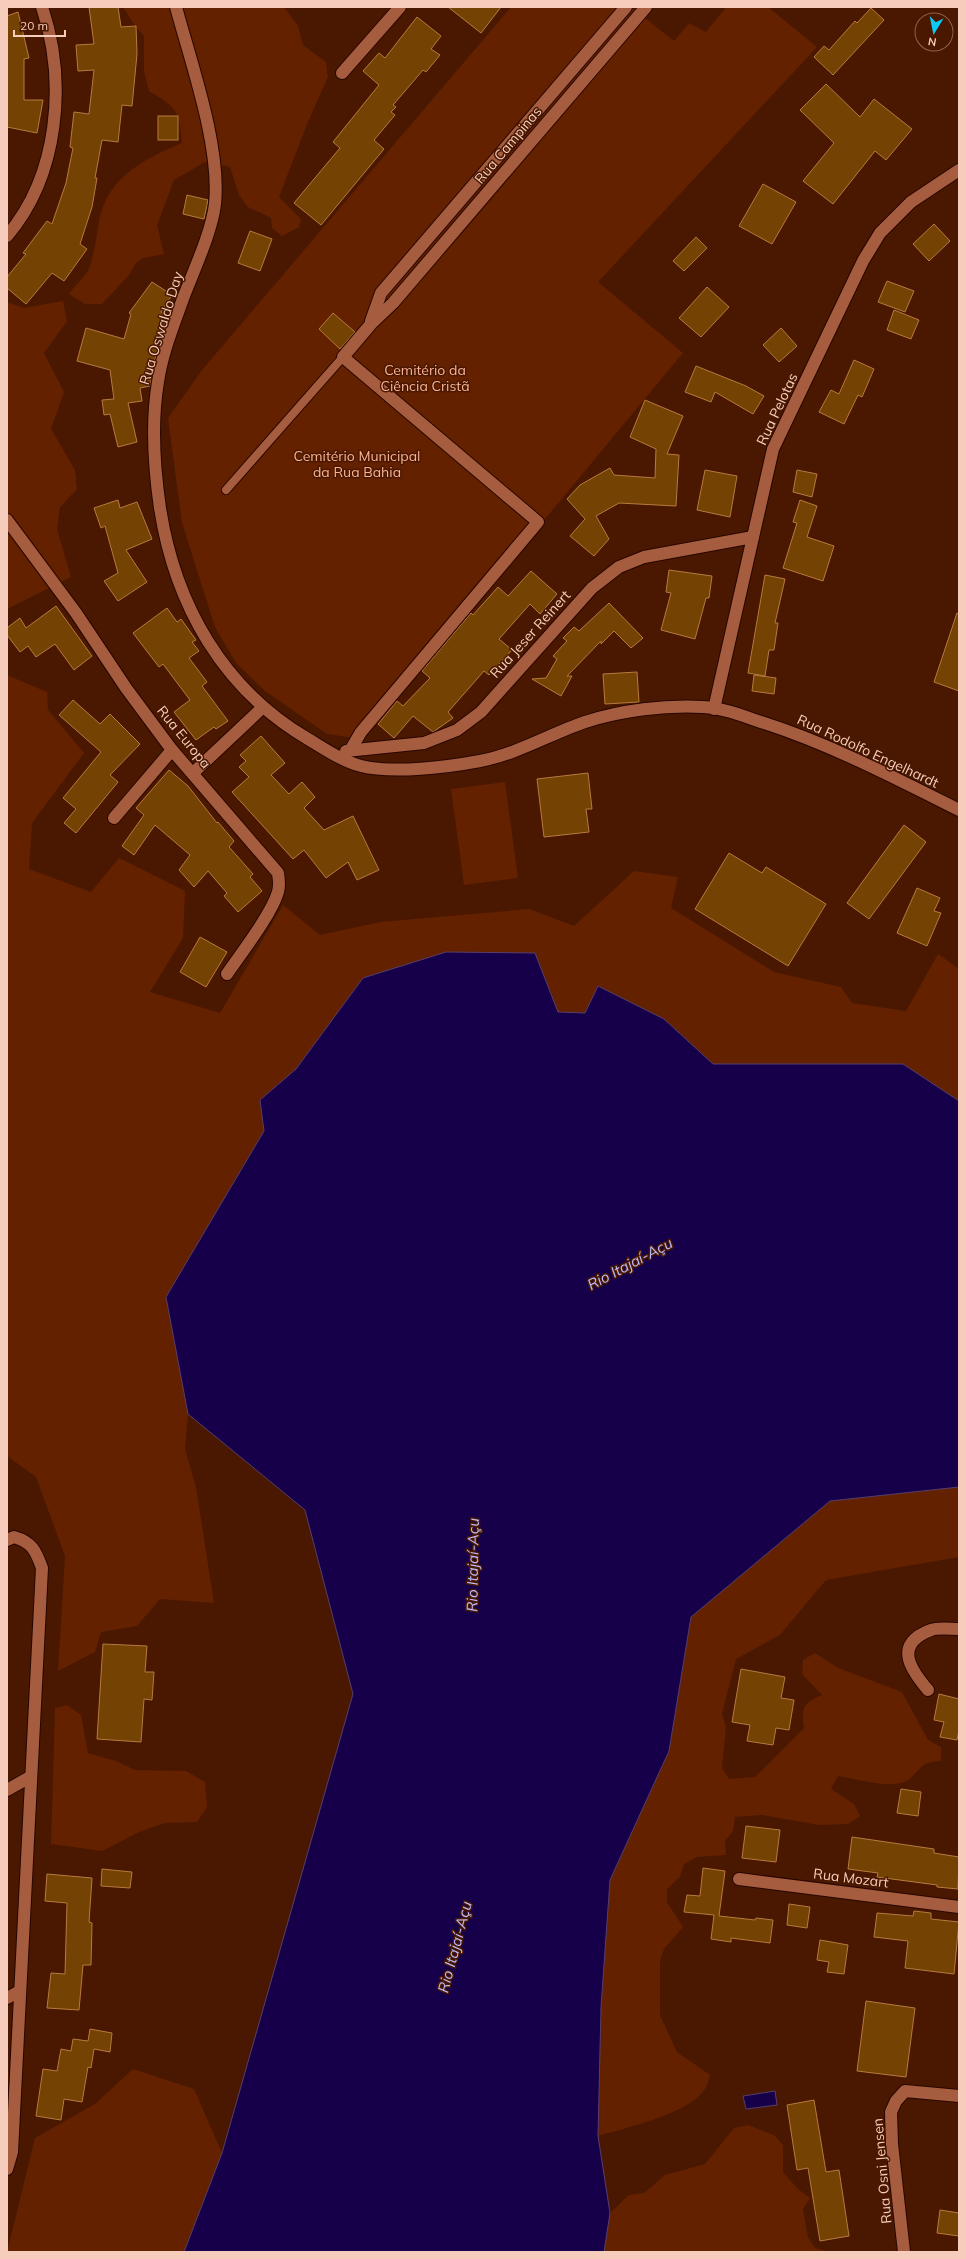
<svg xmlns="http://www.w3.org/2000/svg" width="966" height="2259" viewBox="0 0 966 2259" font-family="Mulish,sans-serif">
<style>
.green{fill:#632100}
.water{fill:#150049;stroke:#583e6c}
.building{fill:#744202;stroke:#b67a41}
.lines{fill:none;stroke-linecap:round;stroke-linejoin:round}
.service-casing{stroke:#280600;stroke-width:10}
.minor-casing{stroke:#280600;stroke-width:14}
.service{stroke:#a65d3f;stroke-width:8}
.minor{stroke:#a65d3f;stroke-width:12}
.labels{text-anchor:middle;stroke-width:3;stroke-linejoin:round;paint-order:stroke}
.street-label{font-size:14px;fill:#f6cdbc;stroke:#4a1800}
.park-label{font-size:14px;fill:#f8b295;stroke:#4a1800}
.water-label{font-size:15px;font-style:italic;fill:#bbbcfd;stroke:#4a1800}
</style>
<rect width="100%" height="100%" fill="#4a1800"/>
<!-- green -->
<g class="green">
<path d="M123 7H284L298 26 303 45 326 62 328 77 307 124 279 197 301 219 299 227 282 236 272 228 271 218 248 207 239 195 230 167 205 162 174 180 157 225 164 254 143 258 136 263 129 275 102 304H85L69 294C74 286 80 282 85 275 92 267 96 240 98 228 104 179 140 161 182 143 179 110 177 108 149 91L144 71V36L135 26Z"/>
<polygon points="511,7 631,7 674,41 689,23 706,32 726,7 768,7 817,47 598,282 683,353 362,739 327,734 265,691 236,663 215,627 182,523 168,418 202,370"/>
<polygon points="63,301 67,321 44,353 64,392 51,429 75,470 77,489 60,507 57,529 71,577 7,609 7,302 24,308"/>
<polygon points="7,675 47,692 48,710 84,753 32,823 29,869 91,892 119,858 185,891 183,938 150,992 220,1013 283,905 320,935 380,922 529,909 574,926 634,871 678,877 671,908 774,972 841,987 852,1003 906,1011 938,954 959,969 959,1101 903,1064 713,1064 664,1019 598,986 585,1013 558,1012 363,978 296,1069 260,1100 264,1131 166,1297 188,1414 185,1449 196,1487 214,1603 160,1599 137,1626 101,1632 95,1652 58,1671 65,1556 36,1477 7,1456"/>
<polygon points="505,782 518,878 464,885 451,789"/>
<path d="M959 1487V1557L826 1580 780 1635 736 1659 722 1714 726 1727 722 1768 729 1779 755 1777 804 1728C801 1708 803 1703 822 1695L802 1674 803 1660 815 1653 838 1668 902 1692 928 1740 941 1747V1761C918 1762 923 1769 908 1780 892 1790 856 1779 838 1776L831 1789 854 1804 860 1816 848 1824 819 1825 762 1815 735 1817 733 1831 725 1841 726 1855 697 1857 684 1864 680 1877 667 1889V1902L683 1927 664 1949 660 1961V2015L677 2052 710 2075C709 2079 708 2084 706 2087 693 2113 625 2128 598 2136L601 2007 610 1880 669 1751 691 1617 830 1501Z"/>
<polygon points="67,1705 81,1715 88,1753 116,1761 135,1770 186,1771 205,1782 207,1807 197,1822 165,1823 141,1831 102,1851 51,1844 55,1708"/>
<polygon points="133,2069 194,2089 222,2153 184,2252 7,2252 35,2138 95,2104"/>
<polygon points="748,2125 774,2135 783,2145 783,2172 798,2189 810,2198 803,2209 808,2237 815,2248 830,2252 604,2252 610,2213 629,2195 644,2193 665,2175 705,2164 734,2128"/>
</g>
<!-- water -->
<g class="water">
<polygon points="446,952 535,953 558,1012 585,1013 598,986 664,1019 713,1064 903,1064 959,1101 959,1487 830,1501 691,1617 669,1751 610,1880 601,2007 598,2136 610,2213 604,2252 184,2252 222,2153 353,1694 305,1510 188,1414 166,1297 264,1131 260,1100 296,1069 363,978"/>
<polygon points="775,2091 777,2105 746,2109 743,2096"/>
</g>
<!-- building -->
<g class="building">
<polygon points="89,7 118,7 121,27 136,26 137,54 132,106 122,105 118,142 102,140 95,178 97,178 92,207 80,244 87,249 64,281 52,273 26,304 7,288 7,277 26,254 23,253 47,221 52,224 66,183 73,148 70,147 74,112 89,114 94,70 78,71 76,45 94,44"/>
<polygon points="448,7 501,7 481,33"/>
<polygon points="871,8 884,20 833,75 814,57 824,46 829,50 855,21 857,23"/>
<polygon points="18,12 29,58 24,59 24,100 43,100 37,133 7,127 7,16"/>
<polygon points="417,17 441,36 431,49 440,55 426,72 423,70 393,105 396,107 391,112 395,115 374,140 384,149 321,225 294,203 340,148 333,142 379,85 363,71 379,53 385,58"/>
<polygon points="826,84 860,117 874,99 912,129 886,160 875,151 833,204 803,181 834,143 800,110"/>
<rect x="158" y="116" width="20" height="24"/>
<polygon points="763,184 796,202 772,244 739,226"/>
<polygon points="187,195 208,200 204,219 183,214"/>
<polygon points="934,224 950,241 929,261 913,244"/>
<polygon points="250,231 272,239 260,271 238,263"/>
<polygon points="696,237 707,248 684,271 673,261"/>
<polygon points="887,281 914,291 905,312 878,302"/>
<polygon points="152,282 172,295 161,312 169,316 155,359 150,386 140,388 142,401 128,403 137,442 118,447 110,414 104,415 102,400 114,399 110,370 77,361 86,328 124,339 131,314 129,313"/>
<polygon points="707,287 729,307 701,337 679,318"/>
<polygon points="894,310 919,320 911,339 887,330"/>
<polygon points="333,313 355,332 340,349 319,329"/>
<polygon points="781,328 797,346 779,362 763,345"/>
<polygon points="854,360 874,369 862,397 858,395 844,424 819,412 831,390 839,394"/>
<polygon points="696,366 746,386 764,396 753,414 715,392 711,402 685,392"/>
<polygon points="645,400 683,416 667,454 679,455 676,506 619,503 596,516 609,539 594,556 570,536 585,519 567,499 580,485 610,468 614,475 655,478 656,449 630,437"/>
<polygon points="705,470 737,476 730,517 697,510"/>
<polygon points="797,470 817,474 812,497 793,492"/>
<polygon points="118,500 120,508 137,502 152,539 126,550 147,582 118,601 104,581 118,573 105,526 101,528 94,508"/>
<polygon points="800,500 817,506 807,537 834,546 823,581 783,568 797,523 793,522"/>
<polygon points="669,570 712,576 709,598 706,598 695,639 661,630 671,593 666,592"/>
<polygon points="531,571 557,594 540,614 530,604 499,639 512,650 489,675 484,671 448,712 453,718 433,732 413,716 394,738 378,724 397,701 403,706 430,678 422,671 471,613 473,615 498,587 508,596"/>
<polygon points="765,575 785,579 775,623 778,623 774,650 769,650 765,676 748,673"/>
<polygon points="609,603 643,638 631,648 614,631 601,644 601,641 567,676 572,676 561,696 532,679 546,678 557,659 553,656 567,641 563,638 574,627 579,631"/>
<polygon points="56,606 92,656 74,670 55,644 36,657 28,646 20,652 7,635 7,628 20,618 26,628"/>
<polygon points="167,608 177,622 181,619 196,640 192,642 199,651 189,658 207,682 202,686 228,721 216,729 214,727 196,740 174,712 190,700 163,664 159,667 133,633"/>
<polygon points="957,613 959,614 959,691 934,682"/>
<polygon points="637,672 639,702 605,704 603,674"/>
<polygon points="754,675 776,678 774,694 752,691"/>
<polygon points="73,700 100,724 110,714 140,744 110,775 118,782 76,833 64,823 76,809 63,798 101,752 59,715"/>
<polygon points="261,736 285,763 271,775 289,794 302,782 315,797 304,808 324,830 353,816 379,870 357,880 348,862 326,878 304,850 293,859 232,792 249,777 239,767 246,761 240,755"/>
<polygon points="169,770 188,786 217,823 218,822 234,841 229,847 253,874 250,877 262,891 238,912 224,896 227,893 208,871 194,887 179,870 190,855 155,825 134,855 122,846 144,815 136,808"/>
<polygon points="588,773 592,809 586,809 589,832 544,837 537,779"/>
<polygon points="904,825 926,842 869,919 847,903"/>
<polygon points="729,853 762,873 766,867 826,904 788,966 695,909"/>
<polygon points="917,888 940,898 934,911 941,913 927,946 897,933"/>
<polygon points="200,937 227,952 206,987 180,972"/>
<polygon points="103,1644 147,1646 145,1672 154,1672 152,1700 144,1699 141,1742 97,1739"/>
<polygon points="741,1669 785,1677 781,1698 794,1700 789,1730 776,1728 773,1745 747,1741 750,1725 732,1722"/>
<polygon points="939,1694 959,1699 959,1730 957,1740 940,1737 944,1722 934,1720"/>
<polygon points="901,1789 921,1792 918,1816 897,1813"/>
<polygon points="746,1826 780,1830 776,1862 742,1858"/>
<polygon points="852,1837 934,1849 934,1853 959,1857 958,1889 937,1887 937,1885 877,1877 878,1873 848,1869"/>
<polygon points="703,1868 725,1871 719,1916 755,1920 756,1918 773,1920 770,1943 731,1938 731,1942 711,1939 714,1915 684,1912 687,1895 700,1896"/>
<polygon points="102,1869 132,1872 130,1888 101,1886"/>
<polygon points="47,1874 92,1878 89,1922 92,1923 91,1965 83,1965 79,2010 47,2008 51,1973 65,1974 67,1903 45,1901"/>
<polygon points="789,1904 810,1907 807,1928 787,1925"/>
<polygon points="914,1911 931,1913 931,1919 959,1922 954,1974 905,1968 908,1941 874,1937 877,1913 913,1916"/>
<polygon points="820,1940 848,1945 844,1974 827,1972 829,1962 817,1960"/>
<polygon points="866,2001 915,2008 906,2077 857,2071"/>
<polygon points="90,2029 112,2033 110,2052 94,2049 91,2068 88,2067 82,2102 64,2099 61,2120 36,2116 43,2069 57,2071 61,2049 71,2051 73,2039 88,2041"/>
<polygon points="814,2100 826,2172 839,2170 849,2236 820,2241 808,2168 797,2170 787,2105"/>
<polygon points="940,2210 959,2213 959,2236 937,2233"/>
</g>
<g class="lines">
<!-- service casing -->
<g class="service-casing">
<polyline id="service" points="226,490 343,357"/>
</g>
<!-- minor casing -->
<g class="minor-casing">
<g id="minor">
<path d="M176 7C191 63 221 147 215 204 212 231 194 270 184 296 174 324 162 353 158 382 151 423 154 467 160 508 175 605 223 689 308 739 325 749 342 761 361 766 393 774 448 767 480 761 517 754 550 734 585 722 622 710 665 705 703 707 723 708 743 716 761 722 830 744 895 778 959 810"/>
<polyline points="342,73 400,7"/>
<path d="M7 236C59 175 67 81 42 7"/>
<polyline points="371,321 381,293 626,7"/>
<path d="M7 520 76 613 126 688 172 750 278 873C279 880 280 885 278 892 271 915 242 952 227 974"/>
<polyline points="714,709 773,449 863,261 880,233 911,202 959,170"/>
<polyline points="351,749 361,732 538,522 343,357 371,324 393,303 646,7"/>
<polyline points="346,751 424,743 457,730 481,712 592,588 619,567 644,557 753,537"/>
<polyline points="193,773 262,708"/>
<polyline points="114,818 172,750"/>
<path d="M7 1540 14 1537C32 1542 36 1551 42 1568L12 2152 7 2169"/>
<path d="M928 1690C910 1669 893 1644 931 1630 938 1627 951 1629 959 1629"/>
<polyline points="7,1790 30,1777"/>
<polyline points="739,1879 959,1907"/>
<polyline points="7,1998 20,1991"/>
<polyline points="904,2252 892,2144 891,2112 896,2101 905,2091 959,2096"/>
</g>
</g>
<!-- service -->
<use href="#service" class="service"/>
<!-- minor -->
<use href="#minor" class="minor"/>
</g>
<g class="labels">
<!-- street labels -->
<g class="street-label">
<text transform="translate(508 145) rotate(-50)" y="5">Rua Campinas</text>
<text transform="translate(161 328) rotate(-73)" y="5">Rua Oswaldo Day</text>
<text transform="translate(777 409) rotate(-65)" y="5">Rua Pelotas</text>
<text transform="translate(530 634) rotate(-48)" y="5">Rua Jeser Reinert</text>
<text transform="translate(184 737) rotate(51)" y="5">Rua Europa</text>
<text transform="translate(868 751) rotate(25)" y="5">Rua Rodolfo Engelhardt</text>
<text transform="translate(851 1878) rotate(7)" y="5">Rua Mozart</text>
<text transform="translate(882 2171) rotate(-95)" y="5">Rua Osni Jensen</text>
</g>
<!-- park labels -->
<g class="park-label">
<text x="425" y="375">Cemitério da<tspan x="425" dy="16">Ciência Cristã</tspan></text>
<text x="357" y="461">Cemitério Municipal<tspan x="357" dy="16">da Rua Bahia</tspan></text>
</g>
<!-- water labels -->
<g class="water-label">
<text transform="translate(630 1264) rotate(-28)" y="5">Rio Itajaí-Açu</text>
<text transform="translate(473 1565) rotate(-89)" y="5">Rio Itajaí-Açu</text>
<text transform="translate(455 1947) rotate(-75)" y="5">Rio Itajaí-Açu</text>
</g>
</g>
<!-- border -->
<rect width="966" height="2259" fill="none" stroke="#f6cdbc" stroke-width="16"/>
<!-- north arrow -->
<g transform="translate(934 32) rotate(190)"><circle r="19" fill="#4a1800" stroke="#8f604b"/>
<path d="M0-3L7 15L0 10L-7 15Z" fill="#0dcafa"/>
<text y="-6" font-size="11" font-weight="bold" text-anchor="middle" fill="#f6cdbc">N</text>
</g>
<!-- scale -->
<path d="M14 30v6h51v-6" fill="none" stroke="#f6cdbc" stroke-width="2"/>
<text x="20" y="30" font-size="12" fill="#f6cdbc" stroke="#4a1800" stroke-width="3" paint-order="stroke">20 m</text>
</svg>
